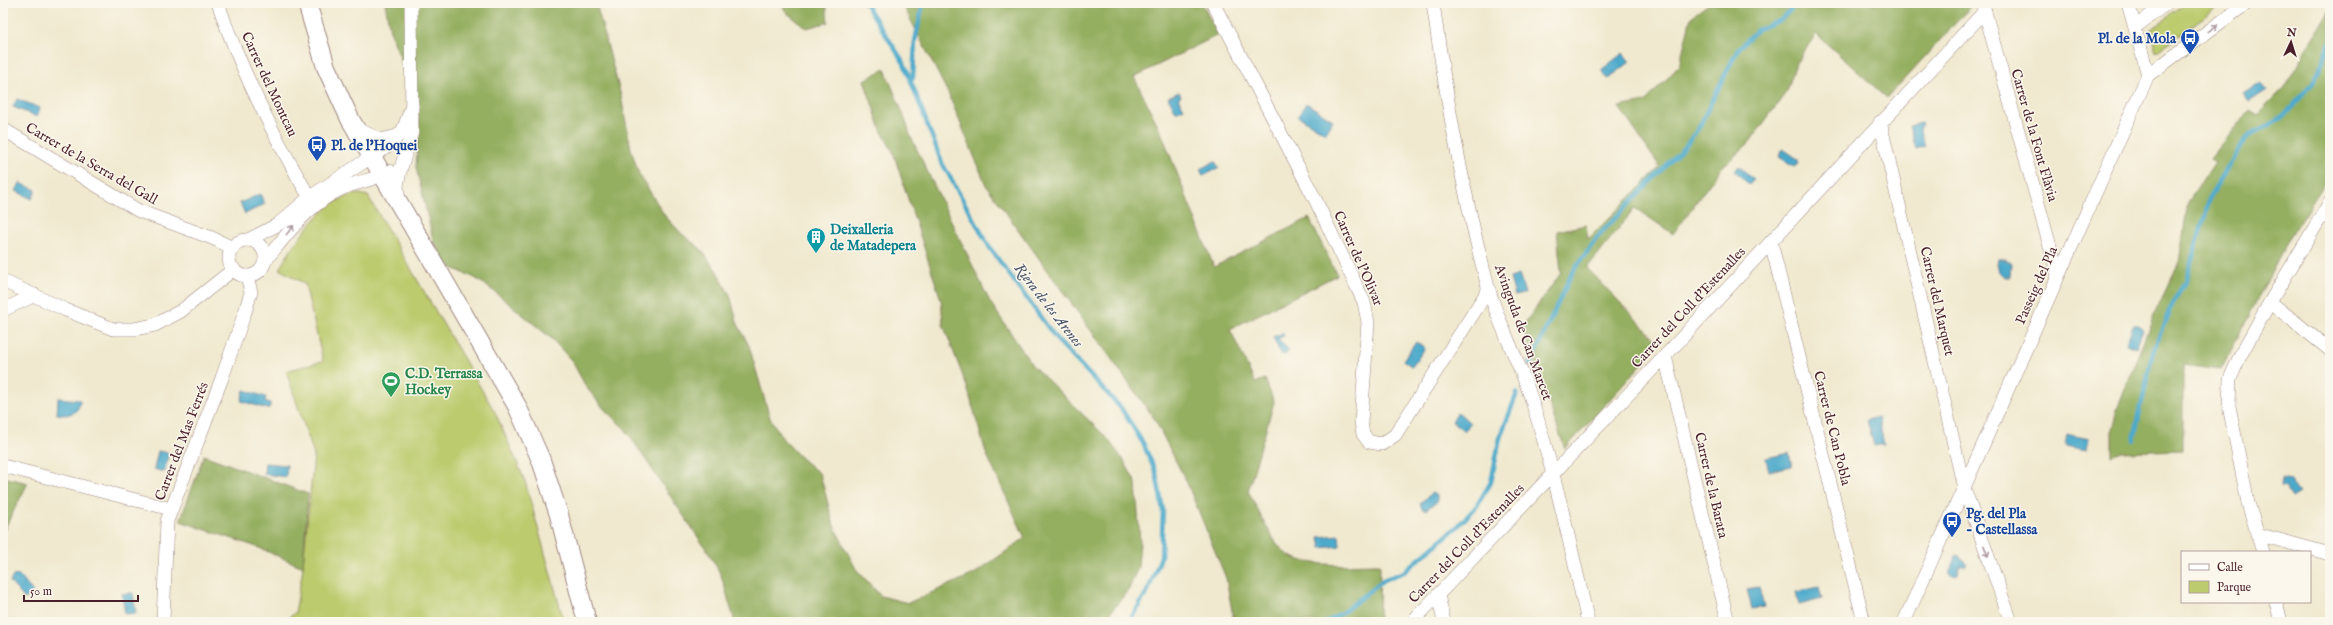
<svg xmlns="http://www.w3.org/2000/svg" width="2333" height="625" viewBox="0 0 2333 625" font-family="'IM FELL English',serif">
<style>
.green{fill:#bbcb6d;stroke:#82754c}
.forest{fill:#94af60;stroke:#6f6746}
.water{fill:#4daacb;stroke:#4c647b}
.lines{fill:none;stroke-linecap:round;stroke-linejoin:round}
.stream{stroke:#4daacb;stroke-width:4.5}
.street-casing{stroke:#9d847d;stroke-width:14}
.secondary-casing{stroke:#9d847d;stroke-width:20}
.street{stroke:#fff;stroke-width:13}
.secondary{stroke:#fff;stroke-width:18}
.oneway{stroke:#ae9aa0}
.labels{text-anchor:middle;stroke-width:3;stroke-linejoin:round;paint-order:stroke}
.transit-label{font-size:14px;font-weight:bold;fill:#164399;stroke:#fbf7ec;text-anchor:start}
.street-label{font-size:14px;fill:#4a1f2b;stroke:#fbf7ec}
.culture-label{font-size:14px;font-weight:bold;fill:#0d838f;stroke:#fbf7ec;text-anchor:start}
.leisure-label{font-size:14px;font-weight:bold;fill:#27864d;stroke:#fbf7ec;text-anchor:start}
.water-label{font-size:15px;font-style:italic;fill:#4b576b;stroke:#fbf7ec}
</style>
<rect width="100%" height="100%" fill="#fbf7ec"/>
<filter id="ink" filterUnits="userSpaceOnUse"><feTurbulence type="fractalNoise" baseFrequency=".025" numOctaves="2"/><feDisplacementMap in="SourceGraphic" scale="8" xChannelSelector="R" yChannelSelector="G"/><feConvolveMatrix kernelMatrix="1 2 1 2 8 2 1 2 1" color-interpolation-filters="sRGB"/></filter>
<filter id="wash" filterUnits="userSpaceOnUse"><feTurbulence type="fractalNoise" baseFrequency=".012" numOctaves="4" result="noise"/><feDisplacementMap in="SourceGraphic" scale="16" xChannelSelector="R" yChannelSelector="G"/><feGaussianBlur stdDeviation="0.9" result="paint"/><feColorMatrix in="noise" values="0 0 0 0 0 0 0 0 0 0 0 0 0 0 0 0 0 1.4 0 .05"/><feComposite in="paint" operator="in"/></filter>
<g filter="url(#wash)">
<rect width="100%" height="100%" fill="#f0e9cf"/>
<!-- green -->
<g class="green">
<polygon points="2186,3 2223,3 2156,52 2150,30"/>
<path d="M360 194 368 196 495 412 525 481 564 622H282L295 613 302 574 314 455 286 371 323 361 305 284 279 269C295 243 325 195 360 194Z"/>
</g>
<!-- forest -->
<g class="forest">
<path d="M385 3H596L621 96 631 149 639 174 665 216 682 234 701 249 716 270 730 295 737 322 749 346 770 418 783 439 801 458 820 474 834 526 856 569 881 596 908 603 974 574 1025 538 986 453 967 387 943 324 941 300 901 177 893 152 881 130 864 80 885 69C893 92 904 112 910 135L990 302 1032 365 1107 438 1124 461 1136 483 1140 543 1138 567 1129 589 1103 622H735L721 575 708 552 625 429 605 410 586 387 572 361 552 339 495 292 475 278 452 268 436 252 416 167 419 121 415 98 390 31Z"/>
<polygon points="780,3 826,3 828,22 807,28 787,13"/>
<path d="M902 3H1202L1218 35 1134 77 1161 132 1214 267 1309 218 1337 275 1230 329 1255 383 1265 379 1274 402 1248 491C1258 509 1270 538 1284 552 1304 569 1355 564 1380 564L1379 618 1373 622H1234L1226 578 1187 483 1154 418 986 185 948 93Z"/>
<polygon points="1710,3 1974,3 1887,98 1816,34 1796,63 1787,91 1749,143 1721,168 1673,234 1635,208 1587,268 1660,344 1565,449 1522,327 1561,273 1557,231 1586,225 1588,239 1660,167 1619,107 1645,102 1679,66 1691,17"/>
<polygon points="2330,10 2330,175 2291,235 2221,370 2183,365 2183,450 2122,452 2112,456 2112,430 2117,410 2153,317 2179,262 2188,202 2215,162 2210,159 2250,110 2257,115 2284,88"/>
<polygon points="204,455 308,494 303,567 257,547 180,521"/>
<polygon points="3,477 28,483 3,532"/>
</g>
<!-- water -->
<g class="water">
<polygon points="1623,53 1630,62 1608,79 1601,70"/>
<polygon points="2261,82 2267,90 2249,102 2243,94"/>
<polygon points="1179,92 1181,96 1178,98 1184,108 1176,112 1168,97"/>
<polygon points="17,99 40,108 37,117 13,107"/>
<polygon points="1306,103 1333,120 1325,133 1298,116"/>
<polygon points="1921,123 1922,126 1919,128 1925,146 1916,149 1909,126"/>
<polygon points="1783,149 1798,159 1798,163 1794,166 1779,157"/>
<polygon points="1215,161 1219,168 1203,176 1200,169"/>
<polygon points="1739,166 1754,180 1749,185 1735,171"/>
<polygon points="20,183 36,190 32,199 16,191"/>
<polygon points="260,194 265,204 245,214 240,203"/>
<polygon points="1999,259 2005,259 2011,264 2010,277 2004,277 1999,272 1997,263"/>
<polygon points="1519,275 1525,293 1515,296 1510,278"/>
<polygon points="2133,325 2139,325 2143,330 2136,348 2126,344"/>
<polygon points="1283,333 1284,336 1279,338 1279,341 1289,350 1285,355 1280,353 1273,337"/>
<polygon points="1416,342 1425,348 1412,367 1403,360"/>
<polygon points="244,390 266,397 265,401 270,403 270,407 267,409 241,401"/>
<path d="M58 398 80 400C80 413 68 417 57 414Z"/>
<polygon points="1458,412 1470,423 1465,431 1452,422"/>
<polygon points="1878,417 1884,444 1874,446 1867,420"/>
<polygon points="2067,434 2089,439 2087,450 2065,446"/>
<polygon points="158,451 169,453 164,472 154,469"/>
<polygon points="1789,453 1792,466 1769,471 1766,458"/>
<polygon points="265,463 287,465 286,477 264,474"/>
<polygon points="2281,478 2290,480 2300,493 2292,498 2286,488 2280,487"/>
<polygon points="1432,493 1437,496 1437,502 1425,510 1422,509 1420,503"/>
<polygon points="1339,535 1340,546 1321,548 1319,537"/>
<polygon points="1957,555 1961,556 1967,564 1965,566 1960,566 1958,575 1953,576 1950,574 1949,570"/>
<polygon points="19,575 33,592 25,599 10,582 13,576"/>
<polygon points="1759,587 1764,607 1752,609 1747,589"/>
<polygon points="1819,587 1822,599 1799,605 1796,592"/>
<polygon points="133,593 136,613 125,614 122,594"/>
</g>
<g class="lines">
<!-- stream -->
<g class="stream">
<polyline points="865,3 904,63 942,163 990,248 1058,341 1121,408 1143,443 1156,473 1163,510 1161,557 1148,590 1129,622"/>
<polyline points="913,78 915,41 923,3"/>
<polyline points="1530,364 1572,273 1599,235 1685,146 1698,129 1738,49 1758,29 1781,20 1797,3"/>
<polyline points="2134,439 2153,351 2169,311 2186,280 2211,194 2247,137 2284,116 2313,83 2330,42"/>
<polyline points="1327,622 1342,613 1383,580 1404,572 1458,526 1476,507 1491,482 1500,438 1517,393"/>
</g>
</g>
</g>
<g filter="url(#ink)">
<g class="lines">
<!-- street casing -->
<g class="street-casing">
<g id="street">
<path d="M218 3C242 74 276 141 314 205"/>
<polyline points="1213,3 1316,201 1364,302 1368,322 1361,422 1363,434 1369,442 1382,444 1395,435 1489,289"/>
<path d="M1433 3C1446 99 1463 193 1488 287 1499 326 1520 362 1532 401 1555 474 1571 548 1588 622"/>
<polyline points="2128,3 2148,75"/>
<polyline points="1983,5 2058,275"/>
<polyline points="2135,27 2167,3"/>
<polyline points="1880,122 1964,488 2011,622"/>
<polyline points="355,128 381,140 397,136"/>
<polyline points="3,129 139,211 212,238 233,248"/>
<polyline points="399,201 397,186 400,171 412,132 411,3"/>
<polyline points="248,240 277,225 310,197 391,144 403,130 412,106"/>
<circle cx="247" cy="258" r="18"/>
<polyline points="1771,242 1864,622"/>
<path d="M265 261C289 232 309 203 343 188 359 181 376 180 390 171"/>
<polyline points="3,281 66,310 113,329 134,329 155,325 181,311 234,269"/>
<polyline points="2270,302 2330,350"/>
<polyline points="3,310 35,295"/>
<polyline points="1665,356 1728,622"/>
<polyline points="3,466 171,509"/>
<polyline points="2257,534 2330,554"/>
<polyline points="2263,552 2248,503 2229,406 2230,379 2240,356 2270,302 2330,202"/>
<polyline points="1438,595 1444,622"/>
<polyline points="2276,602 2281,622"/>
<polyline points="163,622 167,521 222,378 245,312 251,292 247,276"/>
<polyline points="1412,622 1665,356 1985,11"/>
<polyline points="1904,622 2148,75 2247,3"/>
</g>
</g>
<!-- secondary casing -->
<g class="secondary-casing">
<polyline id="secondary" points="307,3 326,67 350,119 517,406 541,460 559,515 587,622"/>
</g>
<!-- street -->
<use href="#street" class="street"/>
<!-- secondary -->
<use href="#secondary" class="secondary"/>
</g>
<!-- one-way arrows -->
<defs><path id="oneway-shaft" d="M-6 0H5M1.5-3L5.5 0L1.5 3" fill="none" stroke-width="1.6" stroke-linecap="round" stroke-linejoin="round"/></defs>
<g class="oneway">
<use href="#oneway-shaft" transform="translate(2213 28) rotate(-36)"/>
<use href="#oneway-shaft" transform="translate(290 230) rotate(-52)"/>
<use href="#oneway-shaft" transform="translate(1986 551) rotate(70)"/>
</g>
</g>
<!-- icons -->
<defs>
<g id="bus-pin" transform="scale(1)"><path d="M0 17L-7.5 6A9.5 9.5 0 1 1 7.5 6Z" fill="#1a4fb4" stroke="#fbf7ec"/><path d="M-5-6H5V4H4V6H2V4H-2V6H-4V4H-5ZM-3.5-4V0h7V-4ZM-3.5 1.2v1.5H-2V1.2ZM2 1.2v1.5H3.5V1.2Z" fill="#fff"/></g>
<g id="building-pin" transform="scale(1)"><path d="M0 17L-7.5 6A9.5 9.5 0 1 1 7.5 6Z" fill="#0f9aa8" stroke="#fbf7ec"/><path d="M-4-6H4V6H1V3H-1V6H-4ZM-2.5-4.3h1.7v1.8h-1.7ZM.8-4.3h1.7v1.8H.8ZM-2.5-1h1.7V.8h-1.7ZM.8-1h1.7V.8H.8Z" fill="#fff"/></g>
<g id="stadium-pin" transform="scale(1)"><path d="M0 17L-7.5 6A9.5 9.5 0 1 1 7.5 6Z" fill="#2e9e5b" stroke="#fbf7ec"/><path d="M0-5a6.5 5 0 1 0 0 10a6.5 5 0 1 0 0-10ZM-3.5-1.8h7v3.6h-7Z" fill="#fff"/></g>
</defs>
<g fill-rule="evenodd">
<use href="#bus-pin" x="2190" y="38"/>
<use href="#bus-pin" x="317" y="145"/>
<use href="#building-pin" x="816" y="237"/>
<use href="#stadium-pin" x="391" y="381"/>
<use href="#bus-pin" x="1952" y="521"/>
</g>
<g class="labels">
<!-- transit labels -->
<g class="transit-label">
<text x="2176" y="43" text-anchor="end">Pl. de la Mola</text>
<text x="331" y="150">Pl. de l'Hoquei</text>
<text x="1966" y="518">Pg. del Pla<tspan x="1966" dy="16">- Castellassa</tspan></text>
</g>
<!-- street labels -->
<g class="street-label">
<text transform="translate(270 84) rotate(65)" y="5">Carrer del Montcau</text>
<text transform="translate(2035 135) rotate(74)" y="5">Carrer de la Font Flàvia</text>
<text transform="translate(92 163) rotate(30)" y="5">Carrer de la Serra del Gall</text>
<text transform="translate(1359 258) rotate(66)" y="5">Carrer de l'Olivar</text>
<text transform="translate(2036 285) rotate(-66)" y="5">Passeig del Pla</text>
<text transform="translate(1938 301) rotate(77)" y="5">Carrer del Marquet</text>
<text transform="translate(1688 307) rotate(-47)" y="5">Carrer del Coll d'Estenalles</text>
<text transform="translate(1524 332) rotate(70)" y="5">Avinguda de Can Marcet</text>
<text transform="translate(1833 428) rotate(76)" y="5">Carrer de Can Pobla</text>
<text transform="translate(181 441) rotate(-69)" y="5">Carrer del Mas Ferrés</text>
<text transform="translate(1712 485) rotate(77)" y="5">Carrer de la Barata</text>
<text transform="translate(1466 543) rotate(-46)" y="5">Carrer del Coll d'Estenalles</text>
</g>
<!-- culture labels -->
<g class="culture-label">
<text x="830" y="234">Deixalleria<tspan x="830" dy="16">de Matadepera</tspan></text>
</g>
<!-- leisure labels -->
<g class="leisure-label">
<text x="405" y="378">C.D. Terrassa<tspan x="405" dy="16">Hockey</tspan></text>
</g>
<!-- water labels -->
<g class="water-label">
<text transform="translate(1049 305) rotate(52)" y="5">Riera de les Arenes</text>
</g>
</g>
<!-- margin -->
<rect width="2333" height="625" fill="none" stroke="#fbf7ec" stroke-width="16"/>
<!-- legend -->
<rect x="2181" y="551" width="130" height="52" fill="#fbf7ec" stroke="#b4a19f"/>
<rect x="2189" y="564" width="20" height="6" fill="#ffffff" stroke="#b4a19f"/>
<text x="2217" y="571" font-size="12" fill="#4a1f2b">Calle</text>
<rect x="2189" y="581" width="20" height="12" fill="#bbcb6d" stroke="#b4a19f"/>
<text x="2217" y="591" font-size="12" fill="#4a1f2b">Parque</text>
<!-- north arrow -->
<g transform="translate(2291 42) rotate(4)" stroke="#fbf7ec" stroke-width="3" paint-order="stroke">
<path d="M0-3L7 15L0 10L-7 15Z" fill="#4a1f2b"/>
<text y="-6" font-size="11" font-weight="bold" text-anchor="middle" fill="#4a1f2b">N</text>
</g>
<!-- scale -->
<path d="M24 595v6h114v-6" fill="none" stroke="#4a1f2b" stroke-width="2"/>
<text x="30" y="595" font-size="12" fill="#4a1f2b" stroke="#fbf7ec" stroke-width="3" paint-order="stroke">50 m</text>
</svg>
